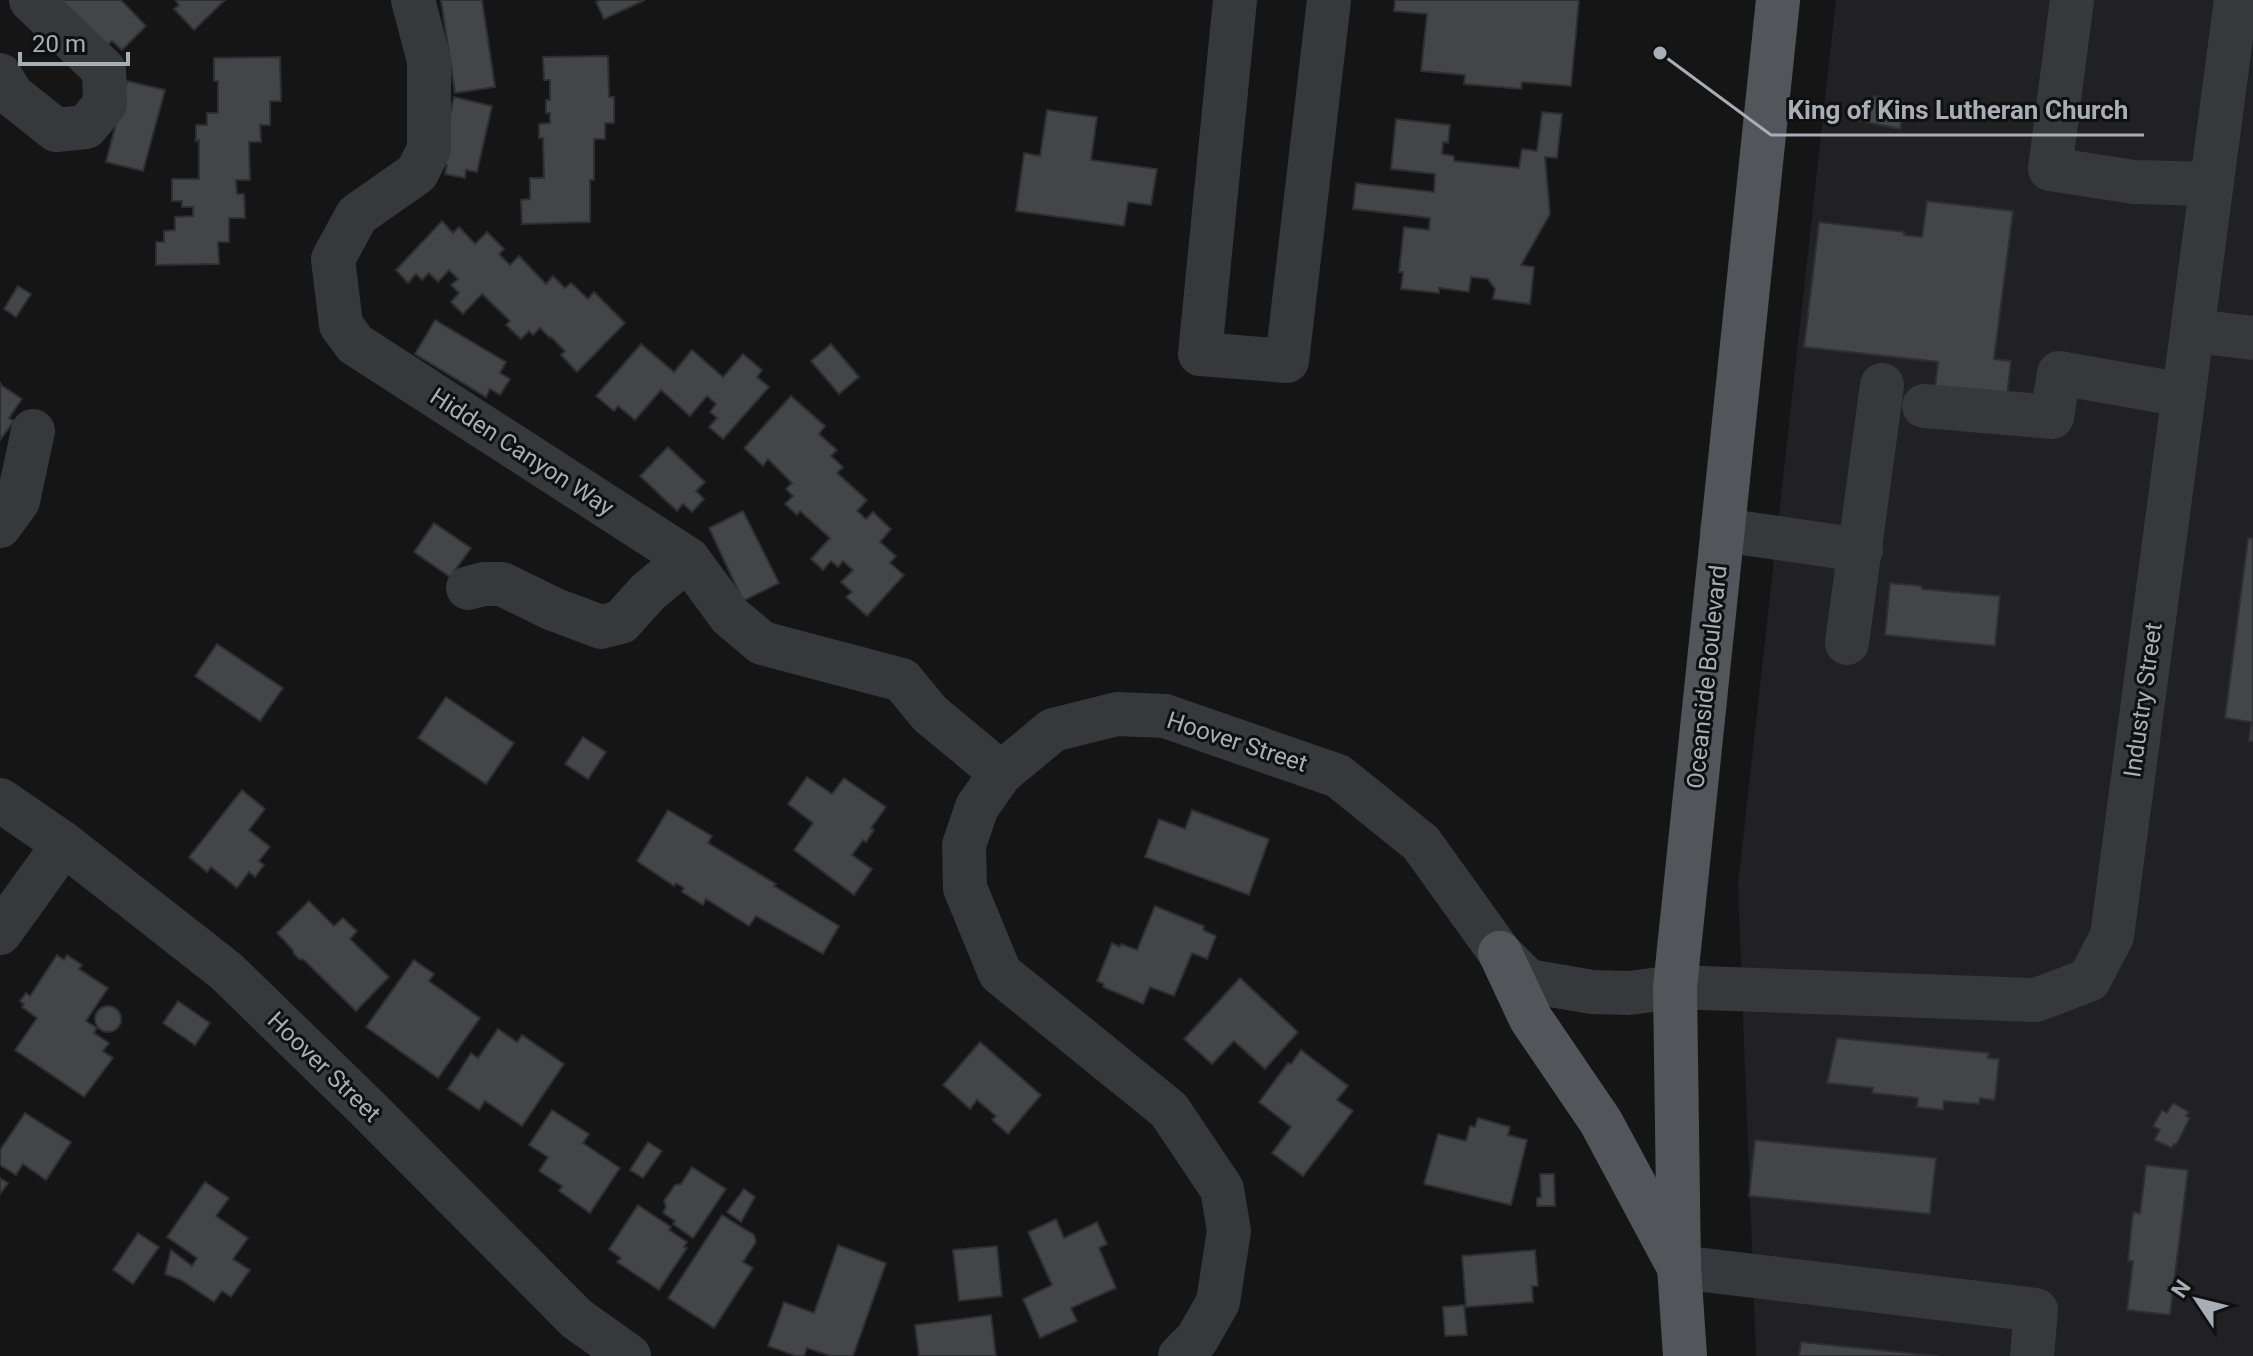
<svg xmlns="http://www.w3.org/2000/svg" width="2253" height="1356" viewBox="0 0 2253 1356" font-family="Roboto,sans-serif">
<style>
.built{fill:#212123}
.building{fill:#444549;stroke:#2f2f32;stroke-width:2}
.lines{fill:none;stroke-linecap:round;stroke-linejoin:round}
.minor{stroke:#36383b;stroke-width:44}
.major{stroke:#52555a;stroke-width:44}
.labels{text-anchor:middle;stroke-width:6;stroke-linejoin:round;paint-order:stroke}
.street-label{font-size:24px;fill:#a7aeb6;stroke:#101011}
.leader{fill:none;stroke:#a7aeb6;stroke-width:3}
.callout-dot{fill:#a7aeb6;stroke:#101011;stroke-width:3}
.callout-label{font-size:26px;text-anchor:middle;font-weight:bold;fill:#a7aeb6;stroke:#101011;stroke-width:6;stroke-linejoin:round;paint-order:stroke}
</style>
<rect width="100%" height="100%" fill="#151516"/>
<!-- built -->
<polygon class="built" points="1836,0 2253,0 2253,1356 1756,1356 1738,885"/>
<!-- building -->
<g class="building">
<polygon points="61,0 121,0 146,26 122,50 112,41 107,46"/>
<polygon points="175,0 225,0 194,30 174,9 179,5"/>
<polygon points="441,0 482,0 495,87 455,93"/>
<polygon points="600,0 645,0 604,19 596,2"/>
<polygon points="1395,0 1579,0 1571,86 1522,82 1521,89 1464,84 1465,75 1421,71 1427,14 1394,11"/>
<polygon points="608,56 609,97 614,97 614,123 605,123 605,139 594,139 594,180 590,180 590,222 522,224 521,200 530,199 530,178 544,178 543,138 539,138 539,124 550,123 550,113 546,113 546,100 550,100 550,80 544,80 543,57"/>
<polygon points="280,57 281,101 270,101 270,125 260,125 261,142 249,142 250,180 236,180 237,194 244,194 245,218 229,218 229,242 218,242 219,264 156,265 156,242 164,242 164,231 175,230 175,217 193,216 193,207 182,207 182,201 172,201 172,179 199,179 199,140 196,141 196,125 207,125 207,113 218,113 218,81 214,81 214,58"/>
<polygon points="127,81 165,90 143,171 106,162"/>
<polygon points="1874,96 1905,102 1900,129 1851,119 1854,108 1871,111"/>
<polygon points="454,97 492,106 477,172 466,170 465,178 445,174 447,165 439,163"/>
<polygon points="1047,110 1097,117 1091,160 1157,169 1151,205 1128,202 1124,226 1016,211 1024,153 1040,156"/>
<polygon points="1542,112 1562,114 1557,158 1545,157 1550,214 1521,265 1534,267 1530,304 1493,299 1495,289 1488,279 1471,277 1469,292 1439,288 1439,293 1401,289 1403,272 1399,272 1404,227 1429,230 1430,218 1353,209 1356,183 1434,192 1435,174 1391,169 1396,119 1450,125 1448,143 1443,142 1442,154 1454,156 1454,161 1519,168 1522,149 1537,151"/>
<polygon points="1927,201 2013,211 1994,359 2011,361 2007,396 1935,388 1938,362 1804,347 1819,222 1905,232 1904,235 1922,237"/>
<polygon points="442,221 453,233 459,227 475,244 487,232 504,249 499,254 510,265 519,256 546,284 553,276 565,288 571,283 588,299 594,292 625,323 577,372 561,355 565,351 551,337 550,338 540,328 533,335 529,331 521,339 506,325 510,321 482,294 463,314 451,302 459,293 451,285 458,279 449,270 438,282 429,273 422,280 416,274 408,283 396,270"/>
<polygon points="18,286 31,294 16,317 4,309"/>
<polygon points="435,320 506,362 500,373 510,379 500,395 490,389 486,397 415,354"/>
<polygon points="641,344 674,372 692,350 723,377 743,354 762,370 757,377 769,387 723,439 709,427 717,418 710,412 716,404 707,396 690,416 661,390 635,420 618,406 614,411 596,396"/>
<polygon points="831,344 859,377 839,394 811,361"/>
<polygon points="0,382 1,385 22,399 9,418 14,421 0,440"/>
<polygon points="791,396 825,426 819,434 837,450 831,456 843,467 837,473 867,500 857,511 866,519 873,512 891,529 880,542 896,556 890,563 904,575 867,616 846,597 852,592 841,582 853,570 843,561 838,567 831,561 823,570 811,559 830,538 800,511 797,515 785,504 793,496 786,489 792,483 768,459 763,466 744,448"/>
<polygon points="668,447 705,482 696,491 704,499 692,512 683,504 677,511 640,476"/>
<polygon points="743,511 779,583 743,601 709,528"/>
<polygon points="434,523 471,548 450,577 414,552"/>
<polygon points="2248,538 2253,538 2253,741 2249,741 2251,722 2225,718"/>
<polygon points="1890,583 1922,586 1922,589 2000,596 1995,646 1885,635"/>
<polygon points="217,644 283,688 260,721 195,676"/>
<polygon points="446,697 514,743 486,784 418,738"/>
<polygon points="583,737 606,752 588,779 565,764"/>
<polygon points="807,777 832,794 844,778 886,807 871,828 874,830 866,842 863,840 852,855 872,869 854,895 794,850 813,823 788,804"/>
<polygon points="242,790 265,809 249,830 270,847 259,861 264,865 255,877 249,872 237,888 211,867 207,872 189,857"/>
<polygon points="668,810 712,836 708,843 776,884 774,886 839,926 823,954 756,916 749,926 706,899 703,905 682,892 684,888 676,883 674,886 637,861"/>
<polygon points="1192,810 1269,839 1249,895 1145,857 1159,819 1185,829"/>
<polygon points="309,901 334,926 343,918 357,931 350,939 389,977 356,1011 304,960 299,959 294,954 293,950 277,933"/>
<polygon points="1155,906 1204,926 1203,930 1216,936 1207,959 1192,953 1174,996 1150,987 1143,1004 1103,987 1104,984 1097,981 1112,943 1120,947 1121,944 1137,950"/>
<polygon points="57,955 64,960 67,955 82,965 79,969 108,988 86,1021 97,1028 94,1033 109,1043 103,1051 113,1058 84,1097 15,1050 37,1018 22,1007 24,1004 20,1001 26,993 30,996"/>
<polygon points="414,960 434,974 429,981 480,1018 438,1078 366,1027"/>
<polygon points="1240,978 1298,1032 1265,1069 1234,1041 1212,1064 1184,1039"/>
<polygon points="178,1001 210,1023 195,1045 163,1023"/>
<circle cx="108" cy="1019" r="13"/>
<polygon points="498,1029 517,1042 522,1035 564,1064 522,1126 485,1101 479,1110 448,1089 471,1053 478,1058"/>
<polygon points="1837,1038 1989,1053 1988,1058 1999,1059 1995,1100 1980,1098 1979,1104 1944,1101 1943,1110 1917,1107 1918,1098 1872,1093 1873,1088 1827,1083"/>
<polygon points="980,1042 1041,1095 1008,1134 992,1120 996,1116 977,1100 970,1109 943,1085"/>
<polygon points="1301,1050 1348,1086 1337,1100 1353,1111 1303,1176 1272,1153 1291,1127 1259,1102 1288,1063 1291,1064"/>
<polygon points="2173,1103 2189,1112 2186,1116 2190,1118 2176,1145 2174,1144 2172,1148 2154,1140 2160,1130 2153,1126 2162,1110 2167,1113"/>
<polygon points="552,1110 589,1134 583,1143 620,1168 590,1213 559,1191 562,1186 539,1171 548,1157 529,1145"/>
<polygon points="25,1113 71,1142 46,1180 23,1164 16,1175 0,1165 0,1150"/>
<polygon points="1478,1118 1510,1127 1508,1135 1527,1140 1511,1205 1424,1184 1438,1134 1466,1141 1470,1126 1475,1127"/>
<polygon points="1755,1140 1936,1158 1930,1214 1749,1196"/>
<polygon points="648,1142 662,1151 643,1178 630,1170"/>
<polygon points="2146,1165 2188,1170 2170,1315 2127,1310 2133,1261 2128,1261 2133,1212 2140,1213"/>
<polygon points="692,1167 726,1189 693,1238 673,1224 675,1221 663,1213 666,1207 664,1201 675,1185 681,1184"/>
<polygon points="1540,1174 1554,1174 1555,1206 1537,1206 1537,1198 1541,1197"/>
<polygon points="0,1178 8,1183 0,1194"/>
<polygon points="205,1182 229,1198 216,1216 248,1238 233,1259 250,1270 231,1297 222,1291 214,1302 181,1280 165,1274 171,1250 192,1266 197,1258 167,1237"/>
<polygon points="744,1189 755,1197 741,1222 727,1212"/>
<polygon points="638,1205 671,1227 669,1230 687,1242 684,1247 687,1248 659,1290 617,1262 621,1258 609,1249"/>
<polygon points="722,1215 754,1235 756,1242 743,1262 753,1268 714,1328 668,1298"/>
<polygon points="1056,1219 1064,1238 1097,1222 1107,1244 1099,1248 1116,1288 1071,1308 1077,1321 1040,1338 1023,1299 1052,1285 1028,1232"/>
<polygon points="138,1233 159,1247 133,1284 113,1270"/>
<polygon points="838,1245 886,1263 853,1356 831,1356 807,1348 804,1356 796,1356 768,1346 784,1302 814,1313"/>
<polygon points="997,1246 1002,1296 959,1301 953,1250"/>
<polygon points="1535,1250 1538,1286 1532,1286 1533,1302 1466,1307 1462,1256"/>
<polygon points="1464,1305 1467,1335 1445,1336 1443,1307"/>
<polygon points="991,1315 996,1356 919,1356 915,1325"/>
<polygon points="1801,1342 1938,1356 1799,1356"/>
</g>
<g class="lines">
<!-- minor -->
<g class="minor">
<polyline points="413,0 429,61 429,149 417,173 357,215 333,259 341,325 355,344 688,559 730,616 762,643 902,680 930,714 1001,773"/>
<polyline points="1235,0 1200,354 1287,361 1329,0"/>
<polyline points="2072,0 2050,169 2134,182 2211,184"/>
<polyline points="0,75 12,95 56,130 86,127 105,104 104,70 31,0"/>
<polyline points="2193,331 2253,338"/>
<polyline points="1924,406 2052,417 2059,373 2183,395"/>
<polyline points="0,526 18,501 33,431"/>
<polyline points="1722,530 1861,550"/>
<polyline points="468,588 484,584 502,584 553,609 601,627 621,622 648,592 688,559"/>
<polyline points="1847,643 1882,385"/>
<polyline points="0,800 64,844 226,971 367,1108 577,1319 629,1356"/>
<polyline points="0,933 64,844"/>
<polyline points="1679,1267 2036,1310 2032,1356"/>
<polyline points="1180,1356 1197,1339 1218,1302 1229,1231 1222,1189 1169,1110 1000,973 965,888 964,845 977,807 1001,773 1053,730 1117,714 1165,716 1338,776 1421,843 1500,953 1528,981 1592,992 1629,993 1675,987 2036,1000 2089,980 2112,936 2236,0"/>
</g>
<!-- major -->
<g class="major">
<polyline points="1500,953 1531,1019 1601,1122 1675,1260"/>
<polyline points="1685,1356 1679,1267 1675,987 1778,0"/>
</g>
</g>
<g class="labels">
<!-- street labels -->
<g class="street-label">
<text transform="translate(522 452) rotate(33)" y="8">Hidden Canyon Way</text>
<text transform="translate(1707 677) rotate(-84)" y="8">Oceanside Boulevard</text>
<text transform="translate(2143 700) rotate(-82)" y="8">Industry Street</text>
<text transform="translate(1237 742) rotate(18)" y="8">Hoover Street</text>
<text transform="translate(324 1067) rotate(44)" y="8">Hoover Street</text>
</g>
</g>
<!-- callouts -->
<path class="leader" d="M1660 53L1771 135H2144"/>
<circle class="callout-dot" cx="1660" cy="53" r="8"/>
<g class="callout-label">
<text x="1958" y="119">King of Kins Lutheran Church</text>
</g>
<!-- north arrow -->
<g transform="translate(2197 1300) rotate(305)" stroke="#101011" stroke-width="6" paint-order="stroke">
<path d="M0-6L14 30L0 20L-14 30Z" fill="#a7aeb6"/>
<text y="-12" font-size="22" font-weight="bold" text-anchor="middle" fill="#a7aeb6">N</text>
</g>
<!-- scale -->
<path d="M20 52v12h108v-12" fill="none" stroke="#a7aeb6" stroke-width="4"/>
<text x="32" y="52" font-size="24" fill="#a7aeb6" stroke="#101011" stroke-width="6" paint-order="stroke">20 m</text>
</svg>
